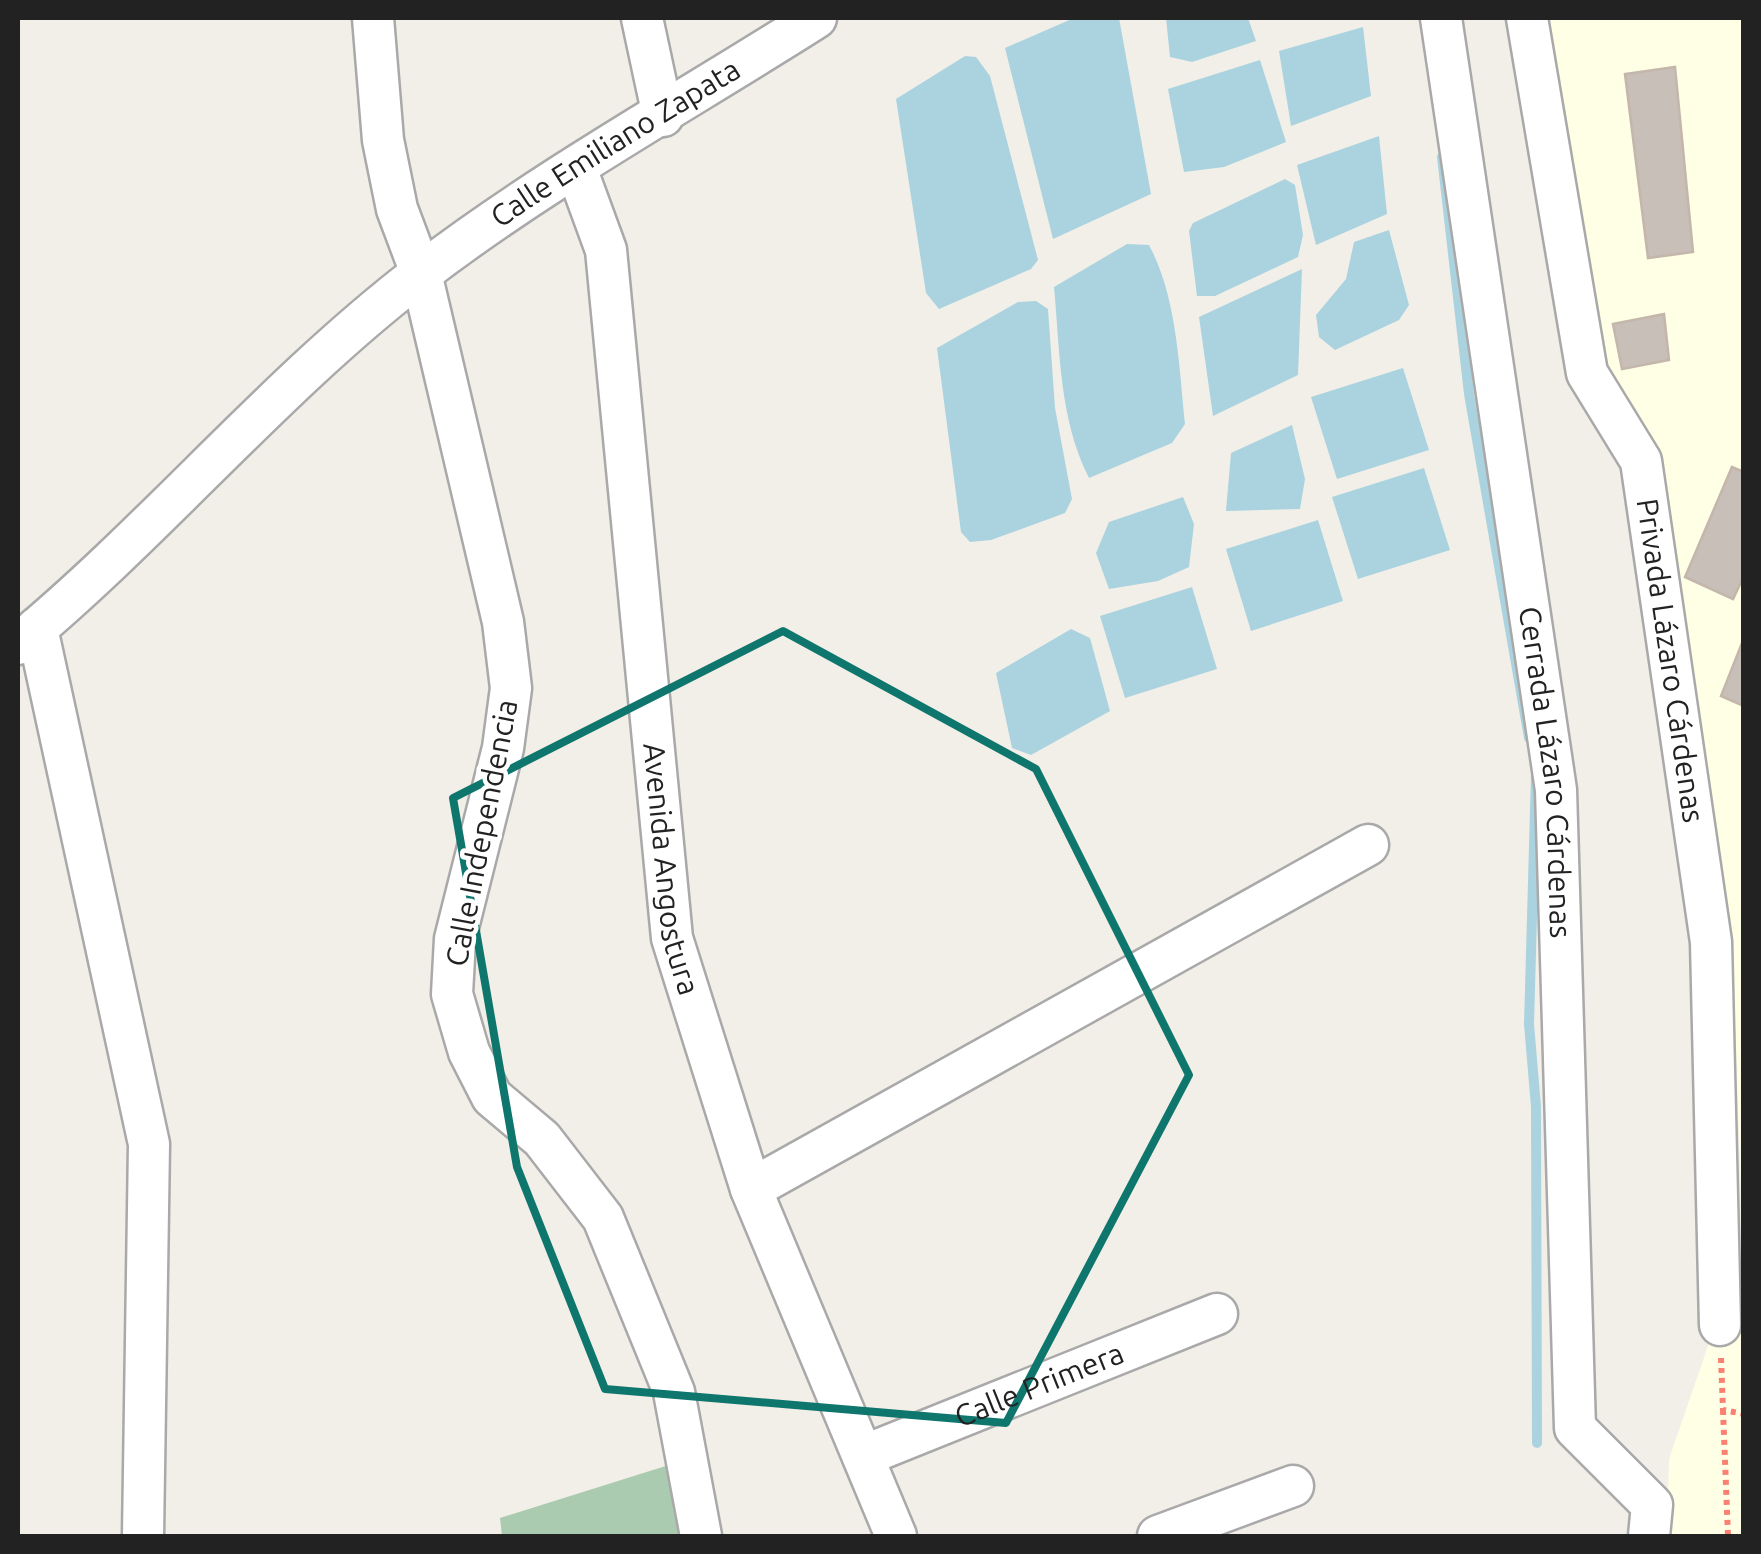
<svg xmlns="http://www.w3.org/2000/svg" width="1761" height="1554" viewBox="0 0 1761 1554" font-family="Ubuntu,sans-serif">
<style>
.education{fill:#ffffe5}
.cemetery{fill:#aacbaf}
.water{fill:#aad3df}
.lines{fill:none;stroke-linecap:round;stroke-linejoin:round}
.stream{stroke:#aad3df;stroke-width:10}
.building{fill:#c7bfb8;stroke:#c4b6ab;stroke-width:2.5}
.street-casing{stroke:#a9a9a9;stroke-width:45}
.path{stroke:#fa8072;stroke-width:6;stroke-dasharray:5 5;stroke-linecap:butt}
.street{stroke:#fff;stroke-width:40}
.marked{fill:none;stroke:#0f766e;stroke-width:8;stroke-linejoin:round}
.labels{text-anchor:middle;stroke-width:9;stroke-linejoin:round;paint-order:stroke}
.street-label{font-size:30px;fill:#222;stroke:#fff}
</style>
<rect width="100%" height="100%" fill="#f2efe9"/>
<!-- education -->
<g class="education">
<polygon points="1548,18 1743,18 1743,1251 1733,971 1660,459 1611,394"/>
<polygon points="1743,1324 1743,1536 1667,1536 1669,1459 1709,1343 1709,1325"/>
</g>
<!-- cemetery -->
<polygon class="cemetery" points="688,1459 701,1536 502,1536 500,1518"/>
<!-- water -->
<g class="water">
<polygon points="1074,18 1119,18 1151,194 1053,239 1005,48"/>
<polygon points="1166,18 1248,18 1256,41 1192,62 1170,57"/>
<polygon points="1363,27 1371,96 1291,126 1279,51"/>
<polygon points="965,56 976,57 990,76 1038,260 1031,269 939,309 926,293 896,99"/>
<polygon points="1260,60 1286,142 1224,167 1184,172 1168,89"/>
<polygon points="1379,136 1387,214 1316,245 1297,165"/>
<polygon points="1285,179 1295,185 1303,235 1298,257 1215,296 1197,296 1189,231 1193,223"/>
<polygon points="1389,230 1409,305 1399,320 1335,350 1319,337 1316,315 1346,279 1354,242"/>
<path d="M1127 244 1149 245C1177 297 1179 366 1185 424L1172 443 1089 478C1059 419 1060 351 1054 287Z"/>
<polygon points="1302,269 1298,375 1213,416 1199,317"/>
<polygon points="1036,301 1048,309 1055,408 1072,499 1065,513 991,540 970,542 961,532 937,348 1018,302"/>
<polygon points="1403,368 1429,450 1337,479 1311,397"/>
<polygon points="1292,425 1305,479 1300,509 1226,511 1231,453"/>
<polygon points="1424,468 1450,550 1358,579 1332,497"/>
<polygon points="1183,497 1194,524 1189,567 1158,581 1109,589 1096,553 1109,522"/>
<polygon points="1318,520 1343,601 1251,631 1226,549"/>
<polygon points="1192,587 1217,669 1125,698 1100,616"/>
<polygon points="1071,629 1090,638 1110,711 1031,755 1012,748 996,673"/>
</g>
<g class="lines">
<!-- stream -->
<g class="stream">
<polyline points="1442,157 1469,394 1529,738"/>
<polyline points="1536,775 1529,1024 1536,1107 1537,1443"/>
</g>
</g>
<!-- building -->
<g class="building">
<polygon points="1675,67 1693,252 1648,258 1625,74"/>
<polygon points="1664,314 1669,360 1622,369 1613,324"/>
<polygon points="1732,467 1744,472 1744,576 1733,599 1685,577"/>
<polygon points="1744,638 1744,706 1721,696"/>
</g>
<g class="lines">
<!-- street casing -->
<g class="street-casing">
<g id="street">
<polyline points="373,18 383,140 397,209 421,273 503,622 511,688 503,748 455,939 452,994 469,1052 492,1097 542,1139 603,1218 674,1392 701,1536"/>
<polyline points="642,18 663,116"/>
<path id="s1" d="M1441 18 1556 790 1575 1428 1652 1505 1649 1536"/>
<path id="s2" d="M1527 18 1587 373 1641 461 1711 942 1720 1325"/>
<path id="s3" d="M576 168 606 250 672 938 751 1189 896 1536"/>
<polyline points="37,628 149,1144 143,1536"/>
<path id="s4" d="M18 644C158 528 275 385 420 274 544 179 684 102 816 18"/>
<polyline points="751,1189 1368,845"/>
<path id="s5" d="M863 1456 1217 1314"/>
<polyline points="1158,1536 1293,1486"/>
</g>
</g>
<!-- path -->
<g class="path">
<polyline points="1721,1358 1723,1410 1744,1414"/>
<polyline points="1723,1410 1728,1536"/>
</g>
<!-- street -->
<use href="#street" class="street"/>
</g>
<!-- marked area -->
<path class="marked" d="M783 631 1036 769 1189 1075 1006 1423 605 1389 517 1167 453 798Z"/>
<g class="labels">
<!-- street labels -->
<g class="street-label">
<text dy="10" stroke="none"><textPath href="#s4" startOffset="782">Calle Emiliano Zapata</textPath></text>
<text dy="10" stroke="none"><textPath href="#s2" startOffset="665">Privada Lázaro Cárdenas</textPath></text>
<text dy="10" stroke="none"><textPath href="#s1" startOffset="762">Cerrada Lázaro Cárdenas</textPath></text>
<text transform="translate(482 833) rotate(-79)" y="10">Calle Independencia</text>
<text dy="10" stroke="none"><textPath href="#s3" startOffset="710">Avenida Angostura</textPath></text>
<text dy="10" stroke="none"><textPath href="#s5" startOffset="190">Calle Primera</textPath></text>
</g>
</g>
<!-- border -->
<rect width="1761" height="1554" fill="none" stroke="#222222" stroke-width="40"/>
</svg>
